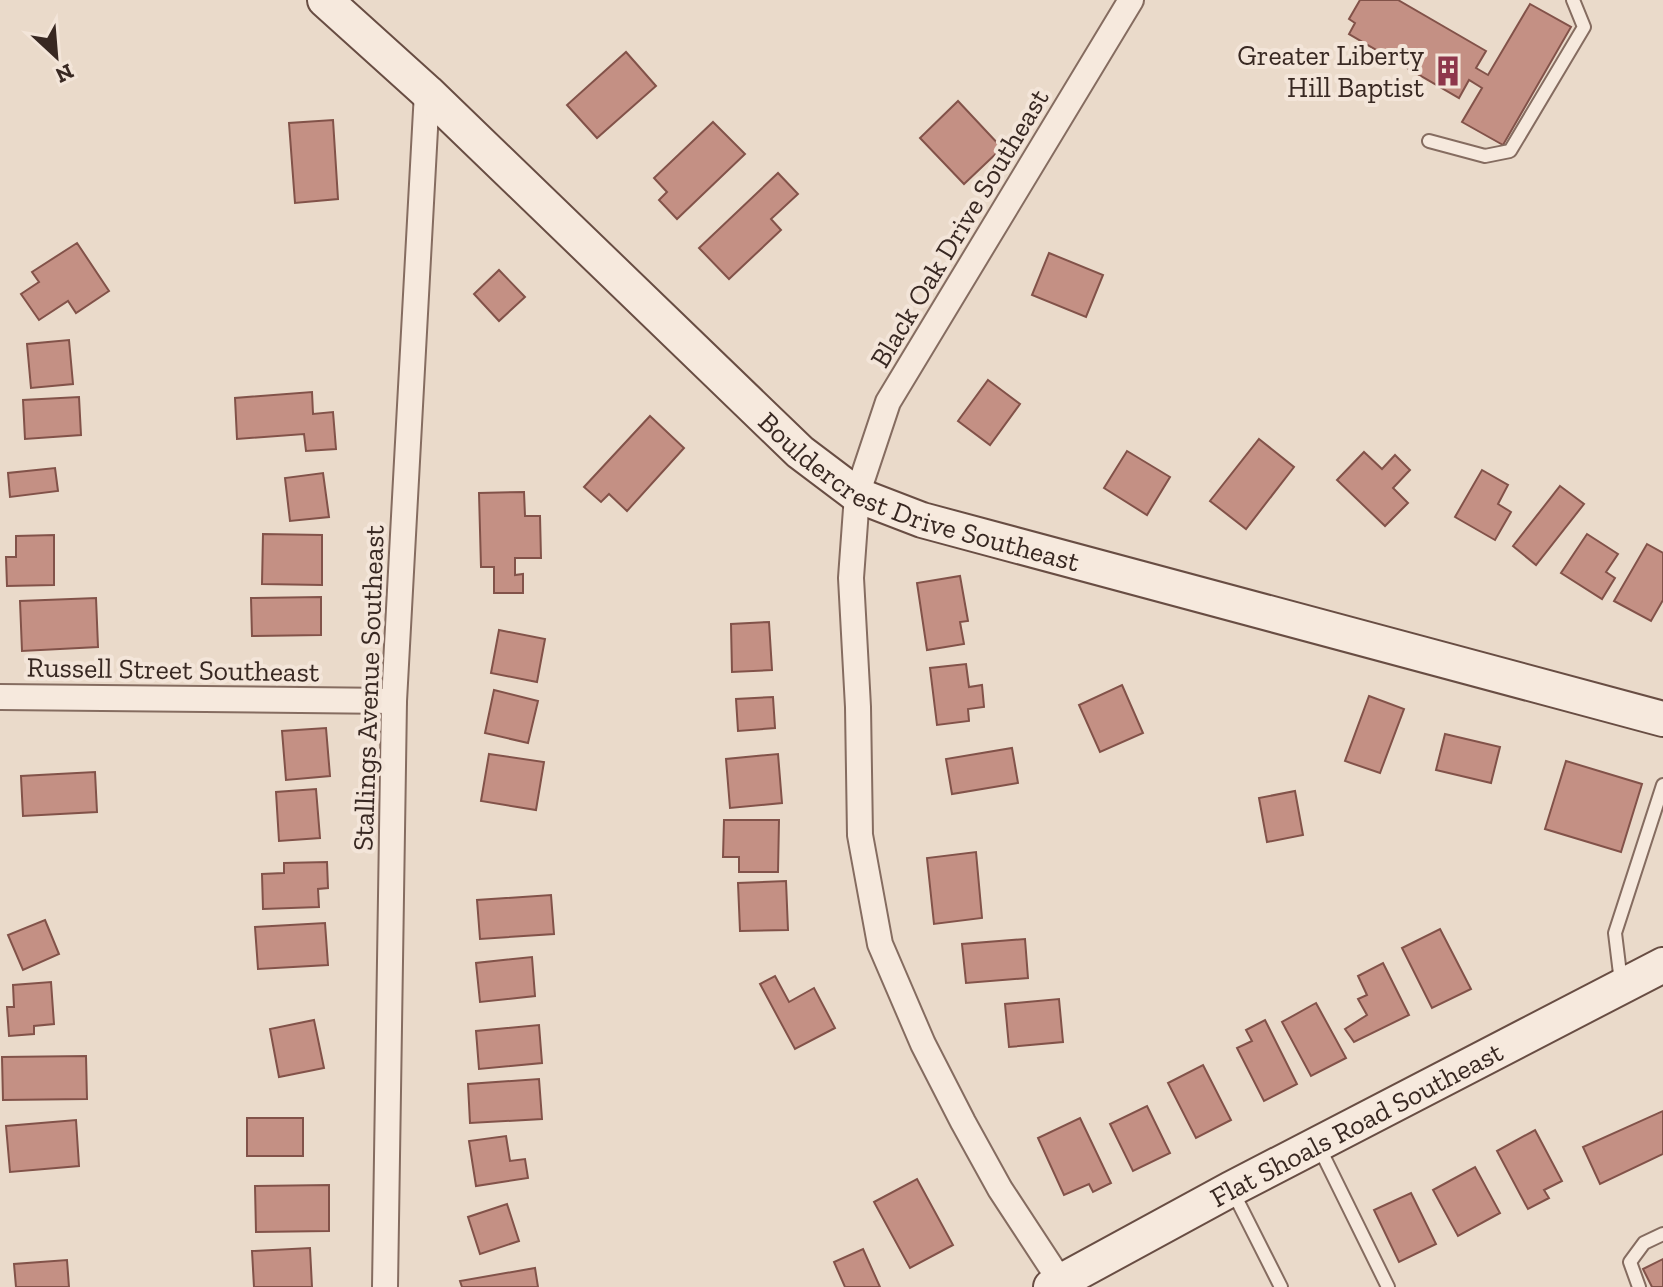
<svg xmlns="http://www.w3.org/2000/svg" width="1663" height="1287" viewBox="0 0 1663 1287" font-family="'Zilla Slab',serif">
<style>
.building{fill:#c49084;stroke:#825249;stroke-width:2}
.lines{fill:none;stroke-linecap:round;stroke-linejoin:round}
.lane-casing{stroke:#856c60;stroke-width:16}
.street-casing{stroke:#856c60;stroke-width:28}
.secondary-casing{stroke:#684d43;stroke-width:38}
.lane{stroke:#f6e9dd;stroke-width:12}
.street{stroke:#f6e9dd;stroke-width:24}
.secondary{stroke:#f6e9dd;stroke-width:34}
.labels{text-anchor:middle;stroke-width:8;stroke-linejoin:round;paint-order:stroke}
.poi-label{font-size:28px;fill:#382822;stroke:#f3e5d9;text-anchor:end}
.street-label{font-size:28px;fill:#382822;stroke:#f3e5d9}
</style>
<rect width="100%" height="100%" fill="#eadaca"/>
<!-- building -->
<g class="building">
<polygon points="1360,0 1398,0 1486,51 1476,68 1488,75 1530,4 1571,27 1503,145 1462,122 1482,88 1469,80 1459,98 1349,34 1355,23 1349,19"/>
<polygon points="626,52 656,86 597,138 567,105"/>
<polygon points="958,101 1002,148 964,184 920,138"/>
<polygon points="333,120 338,199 295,203 289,123"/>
<polygon points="713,122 745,154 677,219 659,200 667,192 654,178"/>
<polygon points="778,173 798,194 771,219 781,230 729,279 699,248"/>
<polygon points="77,243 109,291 76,313 68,301 39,320 21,294 39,282 32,272"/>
<polygon points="1049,253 1103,275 1086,317 1032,295"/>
<polygon points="499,270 525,297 499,321 474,294"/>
<polygon points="69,340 73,384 31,388 27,344"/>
<polygon points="988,380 1020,404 990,445 958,421"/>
<polygon points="312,392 313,414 333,412 336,449 306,451 304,434 237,439 235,398"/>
<polygon points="79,397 81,435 25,439 23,400"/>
<polygon points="650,416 684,448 627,511 609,494 601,502 584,487"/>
<polygon points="1259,439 1294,467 1246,529 1210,501"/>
<polygon points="1127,451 1170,477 1147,515 1104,488"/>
<polygon points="1364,452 1382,469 1395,455 1410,470 1393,488 1408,503 1385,526 1337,480"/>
<polygon points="55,468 58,491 10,497 8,473"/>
<polygon points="1482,470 1508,485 1498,504 1511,512 1495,540 1455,517"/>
<polygon points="323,473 329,517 290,521 285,478"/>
<polygon points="1560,486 1584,504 1536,565 1513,546"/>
<polygon points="524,492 525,516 540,516 541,558 515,558 515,575 523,574 523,593 494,593 494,567 481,567 479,493"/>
<polygon points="263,534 322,535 322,585 262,584"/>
<polygon points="1587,534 1618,554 1606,572 1615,578 1602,599 1561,573"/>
<polygon points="54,535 54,585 7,586 6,557 16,557 16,536"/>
<polygon points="1647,544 1663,553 1663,600 1651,621 1614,601"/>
<polygon points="960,576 968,621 960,622 964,644 927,650 917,583"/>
<polygon points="321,597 321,635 252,636 251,598"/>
<polygon points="96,598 98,647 22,651 20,601"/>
<polygon points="769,622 772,670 732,672 731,624"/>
<polygon points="499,630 545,639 537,682 491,673"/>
<polygon points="966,664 969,687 982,685 984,707 968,709 969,721 937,725 930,668"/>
<polygon points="1122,685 1143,733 1100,752 1079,705"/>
<polygon points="494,690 538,701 528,743 485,733"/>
<polygon points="1369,696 1404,709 1380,773 1345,761"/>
<polygon points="773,697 775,728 738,731 736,699"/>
<polygon points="326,728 330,776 286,780 282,731"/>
<polygon points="1445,734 1500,747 1491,783 1436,770"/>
<polygon points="1012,748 1018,783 952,794 946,759"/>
<polygon points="489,754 544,762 536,810 481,801"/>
<polygon points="778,754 782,803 730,808 726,759"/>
<polygon points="1566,761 1642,784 1621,852 1545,829"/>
<polygon points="95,772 97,812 23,816 21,776"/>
<polygon points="316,789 320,838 279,841 276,792"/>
<polygon points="1295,791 1303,835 1267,842 1259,798"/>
<polygon points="724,820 779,820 778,872 739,872 739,857 723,857"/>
<polygon points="976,852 982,918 934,924 927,858"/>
<polygon points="327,862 328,888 318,889 319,907 263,909 262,874 284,873 284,863"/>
<polygon points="786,881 788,930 740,931 738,883"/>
<polygon points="551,895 554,934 480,939 477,900"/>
<polygon points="45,920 59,954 23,970 8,935"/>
<polygon points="325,923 328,965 258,969 255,927"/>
<polygon points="1440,929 1471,989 1432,1008 1402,948"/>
<polygon points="1025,939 1028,978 966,983 962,944"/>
<polygon points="532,957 535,996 480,1002 476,963"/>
<polygon points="1383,963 1409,1015 1354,1042 1345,1029 1367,1015 1358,999 1367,995 1358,976"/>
<polygon points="775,976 789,1002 814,988 835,1028 795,1049 760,984"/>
<polygon points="51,982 54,1024 34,1026 34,1034 9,1036 7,1007 14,1007 13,985"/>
<polygon points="1059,999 1063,1042 1009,1047 1005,1004"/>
<polygon points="1316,1003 1346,1058 1311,1076 1282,1022"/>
<polygon points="314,1020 324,1068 279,1077 270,1029"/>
<polygon points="1265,1020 1297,1084 1264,1101 1237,1048 1252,1041 1246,1030"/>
<polygon points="539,1025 542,1063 479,1069 476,1031"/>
<polygon points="86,1056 87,1099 3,1100 2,1057"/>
<polygon points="1203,1065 1231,1120 1196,1138 1168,1083"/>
<polygon points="539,1079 542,1119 470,1123 468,1084"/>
<polygon points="1147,1106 1170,1153 1133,1171 1110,1124"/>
<polygon points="1663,1111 1663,1154 1600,1184 1583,1147"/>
<rect x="247" y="1118" width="56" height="38"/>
<polygon points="1080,1118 1111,1183 1093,1192 1089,1184 1064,1195 1038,1138"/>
<polygon points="76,1120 79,1166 10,1172 6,1126"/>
<polygon points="1535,1130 1562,1181 1544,1190 1549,1198 1528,1209 1497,1151"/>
<polygon points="506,1136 510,1161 525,1159 528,1178 476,1186 469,1141"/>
<polygon points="1475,1167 1500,1213 1458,1236 1433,1190"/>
<polygon points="917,1179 953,1245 910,1268 874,1202"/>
<polygon points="329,1185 329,1231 256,1232 255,1186"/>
<polygon points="1411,1193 1436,1244 1399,1262 1374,1210"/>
<polygon points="507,1204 519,1241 480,1254 468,1217"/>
<polygon points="310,1248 312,1287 254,1287 252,1251"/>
<polygon points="863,1249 880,1287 845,1287 834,1262"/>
<polygon points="1663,1259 1663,1287 1652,1287 1643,1269"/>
<polygon points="67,1260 69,1287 16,1287 14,1264"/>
<polygon points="535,1268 538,1287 462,1287 460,1281"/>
</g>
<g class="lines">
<!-- lane casing -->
<g class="lane-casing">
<g id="lane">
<polyline points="1429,141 1485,156 1510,151 1584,27 1573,0"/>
<polyline points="1621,982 1615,933 1663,785"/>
<polyline points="1319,1147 1388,1287"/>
<polyline points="1232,1190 1281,1287"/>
<polyline points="1639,1287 1630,1262 1644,1243 1663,1234"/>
</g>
</g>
<!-- street casing -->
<g class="street-casing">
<g id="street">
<polyline points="0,697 394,701"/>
<polyline points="1061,1282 1000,1189 963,1122 923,1044 880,944 860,835 858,707 851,578 857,495 888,402 1131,0"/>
<polyline points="385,1287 394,701 427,92"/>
</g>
</g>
<!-- secondary casing -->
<g class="secondary-casing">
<g id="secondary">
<path id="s1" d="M325 0 427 92 800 452 857 495 922 520 1663 719"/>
<path id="s2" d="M1051 1287 1231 1189 1663 965"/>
</g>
</g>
<!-- lane -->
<use href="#lane" class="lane"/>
<!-- street -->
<use href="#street" class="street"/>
<!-- secondary -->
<use href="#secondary" class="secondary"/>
</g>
<!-- icons -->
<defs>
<g id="building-bare" transform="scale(2.4)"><path d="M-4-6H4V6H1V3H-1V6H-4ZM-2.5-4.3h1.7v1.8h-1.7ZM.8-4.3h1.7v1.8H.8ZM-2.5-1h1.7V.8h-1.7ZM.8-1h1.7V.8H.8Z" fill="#8e364b" stroke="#f3e5d9" stroke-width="2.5" paint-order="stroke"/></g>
</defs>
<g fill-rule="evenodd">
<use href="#building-bare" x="1448" y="71"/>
</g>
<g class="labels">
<!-- poi labels -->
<g class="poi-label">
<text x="1424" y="65">Greater Liberty<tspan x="1424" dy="32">Hill Baptist</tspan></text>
</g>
<!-- street labels -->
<g class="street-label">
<text transform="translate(959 228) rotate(-59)" y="10">Black Oak Drive Southeast</text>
<text dy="10" stroke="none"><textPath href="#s1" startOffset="782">Bouldercrest Drive Southeast</textPath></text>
<text transform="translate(173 669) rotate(1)" y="10">Russell Street Southeast</text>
<text transform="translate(368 688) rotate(-88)" y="10">Stallings Avenue Southeast</text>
<text dy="10" stroke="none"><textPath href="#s2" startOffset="346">Flat Shoals Road Southeast</textPath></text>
</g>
</g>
<!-- north arrow -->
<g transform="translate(56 56) rotate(154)" stroke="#f3e5d9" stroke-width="6" paint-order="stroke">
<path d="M0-6L14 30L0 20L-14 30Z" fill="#382822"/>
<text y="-12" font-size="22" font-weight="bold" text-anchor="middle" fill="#382822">N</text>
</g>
</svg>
